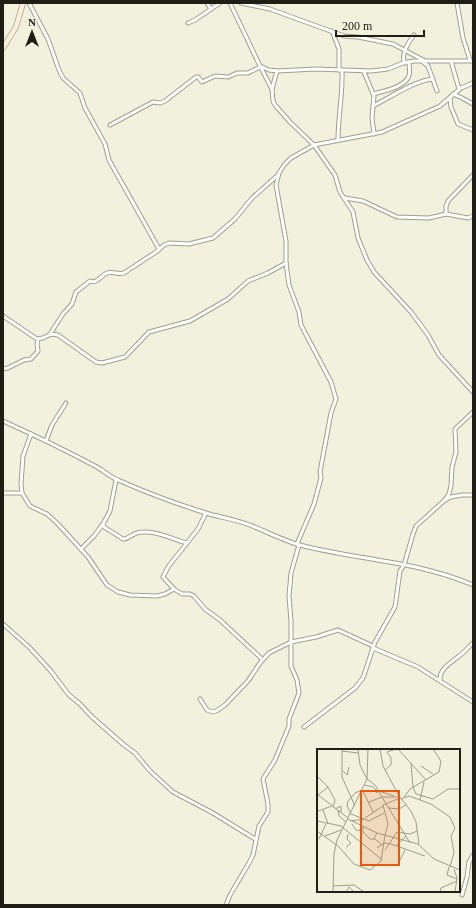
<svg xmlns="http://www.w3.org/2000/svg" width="476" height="908" viewBox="0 0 476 908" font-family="'Times New Roman',serif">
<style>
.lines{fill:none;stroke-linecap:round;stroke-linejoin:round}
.minor-casing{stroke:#a09f8d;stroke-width:5}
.secondary-casing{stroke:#a09f8d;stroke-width:6}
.minor{stroke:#fff;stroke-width:3}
.secondary{stroke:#fef0da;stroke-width:4.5}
.inset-road{fill:none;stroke:#9d9d8e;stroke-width:1}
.view{fill:#e8590c;fill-opacity:0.15;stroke:#e8590c;stroke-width:2}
.inset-edge{fill:none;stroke:#1e1e17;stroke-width:2}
</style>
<rect width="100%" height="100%" fill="#f1f1dd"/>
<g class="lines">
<!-- minor casing -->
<g class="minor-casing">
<g id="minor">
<polyline points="29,3 48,39 59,70 63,78 80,93 85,108 105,144 109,160 159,249"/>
<polyline points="207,3 211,9"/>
<polyline points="230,3 260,66 269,70 277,71 316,69 371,71 388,69 403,63 414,61 473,61"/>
<polyline points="241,3 270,9 344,36 358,37 393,44 425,61"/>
<polyline points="457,3 463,38 470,60"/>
<polyline points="188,23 195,20 220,3"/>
<polyline points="332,31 339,49 339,70"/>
<polyline points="422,61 428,66 437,91"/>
<polyline points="451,61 459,89"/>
<path d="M405 63C400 55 409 41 414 35"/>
<polyline points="260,66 272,89 273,101 275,105 290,122 314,145 335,175 340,192 353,212 358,238 367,260 374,272 411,312 428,335 439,355 473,392"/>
<polyline points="364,72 374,96 372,118 374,134"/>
<polyline points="272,89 277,71"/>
<path d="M373 94C384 91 401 88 408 78 411 74 409 67 409 62"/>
<polyline points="453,94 462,98 473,104"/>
<polyline points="450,98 451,107 458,124 473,130"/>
<path d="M373 106C389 98 416 80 433 79"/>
<polyline points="110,125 153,102 160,103 165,101 196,77 198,77 202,82 215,76 228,77 237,73 248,73 260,67"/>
<path d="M338 140C338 117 343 94 342 70"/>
<polyline points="345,198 363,201 397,217 429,218 446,214 468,218 473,216"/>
<polyline points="446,214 446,206 448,201 473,175"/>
<polyline points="3,316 37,339 43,338 51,334 58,335 96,362 102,363 125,357 149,332 190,321 228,299 248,281 268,273 286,263"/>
<path d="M50 334 63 314 72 304 76 292 90 281C97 284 100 276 107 273 113 271 118 275 124 273L156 252 164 245 169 243 189 244 213 238 235 219 252 198 278 175"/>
<polyline points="3,369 8,368 24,360 31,359 38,351 37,344 38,339"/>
<path d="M3 421C34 435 65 450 95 466 103 470 110 477 118 480 145 492 177 504 206 513 219 517 233 519 247 524 264 530 281 540 300 545 357 560 418 561 473 585"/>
<polyline points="31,434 23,456 21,484 22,493 30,506 47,514 57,523 88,557 107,585 118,592 130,595 157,596 165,594 174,589"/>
<polyline points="46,441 52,425 66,403"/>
<path d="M116 480 110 511 103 524 104 527 123 539C129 539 132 534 137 533 154 529 171 539 187 543"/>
<polyline points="3,493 22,493"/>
<polyline points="445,500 449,494 451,486 452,467 456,452 455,429 473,412"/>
<polyline points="206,513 198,529 168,567 163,577 174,589 182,594 190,594 194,596 205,609 220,620 262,659"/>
<polyline points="297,544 314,504 321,478 320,472 331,413 336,399 331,382 301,325 299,312 289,285 286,263 286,241 276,185 279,173 284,165 291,158 314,145 382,132 440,106 461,88 473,83"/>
<polyline points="81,549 94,536 103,524"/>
<polyline points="3,624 29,647 50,670 69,695 80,704 91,716 124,745 135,753 150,771 173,792 213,813 255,839"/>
<polyline points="373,648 418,667 473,702"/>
<path d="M440 680C439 669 452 662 459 656 464 653 468 647 473 643"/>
<polyline points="200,699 207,710 213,712 218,710 225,705 248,681 260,663 269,653 291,642 316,637 338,630 373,646"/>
<polyline points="304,727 355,688 363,678 375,642 395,607 400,571 404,565 413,534 416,526 445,500 451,497 462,495 473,495"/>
<polyline points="462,895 467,877 469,862 473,855"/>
<polyline points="226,905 230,895 249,863 253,855 259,826 268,812 268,804 263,779 275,760 289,726 289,719 299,693 297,680 291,666 291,621 289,596 291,573 299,545"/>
</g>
</g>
<!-- secondary casing -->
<g class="secondary-casing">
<polyline id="secondary" points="3,48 16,27 23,3"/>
</g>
<!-- minor -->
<use href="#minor" class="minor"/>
<!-- secondary -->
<use href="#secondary" class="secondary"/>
</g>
<!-- overview -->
<g transform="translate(317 749)">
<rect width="143" height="143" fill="#f1f1dd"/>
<path class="inset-road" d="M25 0V28L38 57M41 0 43 16 50 30 58 36 65 48H83L94 62 99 73 102 95M63 0 66 17 82 47M81 0 109 31M25 2 41 4M94 14 96 38M104 17 116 25M68 21 74 16V9L70 3 79 0M26 22 30 26 32 18M0 27 11 38 18 51 16 58M50 30 51 0M48 36 56 38 61 43M96 38 99 45 116 50 131 40H143M45 41 38 44 31 52 30 57 34 65 52 72 67 64M46 42 56 63M59 44 62 42 77 47M0 45 31 69M1 46 11 38M65 48 93 94M87 48 93 40 122 23 124 12 116 0M84 50 92 47 114 55 133 68 138 79 134 87 137 103 133 118M103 51 107 33M52 53 65 48M72 59 82 60 89 56M18 60 24 57V64M6 61 11 75M21 61 22 67 29 73M1 62 15 57M48 69 66 57M31 70 60 84 101 95 117 110 143 121M0 72 24 77 64 110M34 72 47 70M35 75 39 81 45 82M46 78V83L53 90H58M0 82 21 97 37 115 53 121 64 112 68 86M60 84 57 89 65 96M68 86 71 75 66 56 83 49M8 87 24 81M2 90 9 75M74 95 108 107M79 97 89 87M29 98 34 94 30 90 31 85M60 99 67 94 74 95M68 101 80 83 93 85 100 82M81 115 88 101M132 118 130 126 140 130M137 120 140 129 138 143M16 137 37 136 47 143M16 143 17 105 20 91 50 30M29 143 32 138 37 143M123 143 124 139 140 132"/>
<path class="view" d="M44 42H82V116H44Z"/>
<rect width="143" height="143" class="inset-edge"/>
</g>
<!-- border -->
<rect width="476" height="908" fill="none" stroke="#1e1e17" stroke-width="8"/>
<!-- north arrow -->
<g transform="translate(32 32)" stroke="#f1f1dd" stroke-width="3" paint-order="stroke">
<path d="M0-3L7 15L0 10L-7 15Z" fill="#1e1e17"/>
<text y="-6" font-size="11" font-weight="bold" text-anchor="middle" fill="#1e1e17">N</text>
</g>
<!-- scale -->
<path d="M336 30v6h88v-6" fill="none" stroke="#1e1e17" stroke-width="2"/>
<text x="342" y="30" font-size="12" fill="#1e1e17" stroke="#f1f1dd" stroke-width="3" paint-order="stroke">200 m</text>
</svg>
